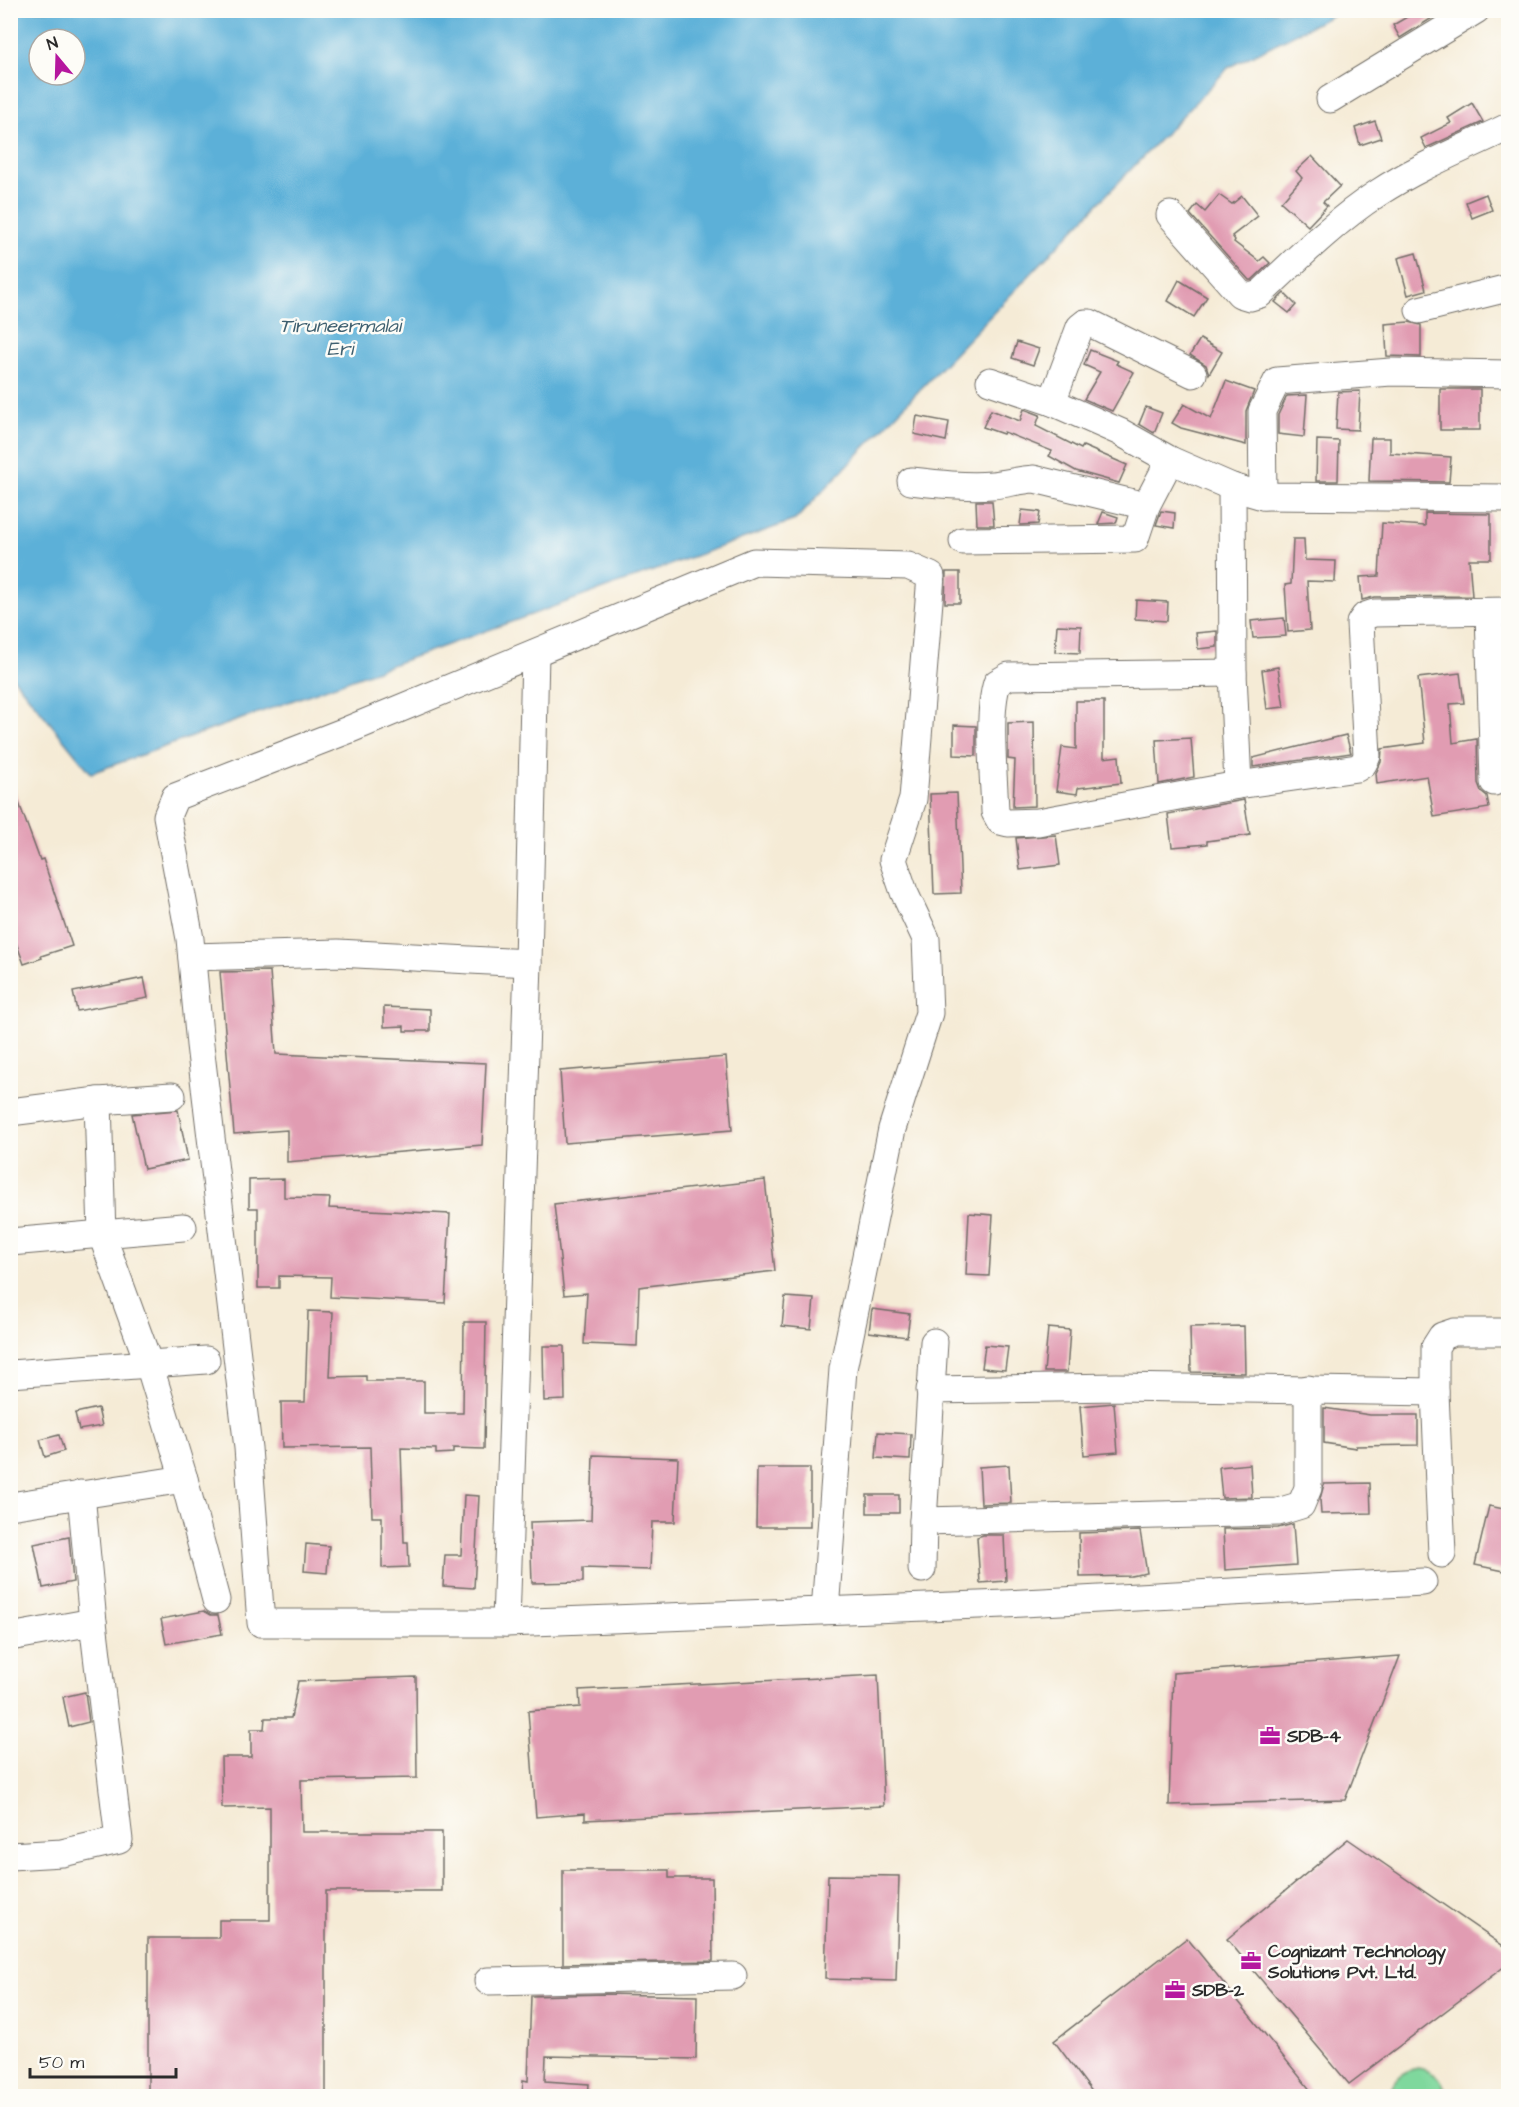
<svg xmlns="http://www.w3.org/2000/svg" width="1519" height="2107" viewBox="0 0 1519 2107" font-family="'Architects Daughter',sans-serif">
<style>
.green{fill:#7fd89d;stroke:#558264;stroke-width:1.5}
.water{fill:#5cb0d8;stroke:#446e82;stroke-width:1.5;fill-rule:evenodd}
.building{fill:#e19cb2}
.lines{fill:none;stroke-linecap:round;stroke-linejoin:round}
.minor-casing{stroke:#726e67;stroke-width:29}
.minor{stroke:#fff;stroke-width:27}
.labels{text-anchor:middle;stroke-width:5;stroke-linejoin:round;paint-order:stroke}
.poi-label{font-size:18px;font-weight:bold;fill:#2b2b2b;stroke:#fdfcf7;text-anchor:start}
.water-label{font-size:20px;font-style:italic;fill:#3f6070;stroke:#fdfcf7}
</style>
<rect width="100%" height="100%" fill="#fdfcf7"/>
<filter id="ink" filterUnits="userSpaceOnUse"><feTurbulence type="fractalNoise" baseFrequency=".0167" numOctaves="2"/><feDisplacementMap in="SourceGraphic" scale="12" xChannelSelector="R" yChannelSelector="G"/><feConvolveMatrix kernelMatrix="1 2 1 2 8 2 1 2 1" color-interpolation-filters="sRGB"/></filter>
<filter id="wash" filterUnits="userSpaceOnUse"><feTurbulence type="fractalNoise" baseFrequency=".008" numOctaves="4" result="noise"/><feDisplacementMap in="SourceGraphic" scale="24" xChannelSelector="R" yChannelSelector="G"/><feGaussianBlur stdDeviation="1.35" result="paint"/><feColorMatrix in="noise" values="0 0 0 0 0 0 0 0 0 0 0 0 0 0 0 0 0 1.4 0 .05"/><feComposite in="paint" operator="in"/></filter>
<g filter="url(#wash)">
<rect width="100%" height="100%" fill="#f5ebd6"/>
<!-- green -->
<path class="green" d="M1418 2068C1434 2071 1444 2080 1446 2096H1390C1391 2080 1402 2071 1418 2068Z"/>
<!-- water -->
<path class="water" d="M10 11 11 10 1341 11 1229 67 795 520 91 773 11 675ZM39 39H75V75H39Z"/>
<g id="blocks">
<!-- building -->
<g class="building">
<polygon points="1419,10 1445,10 1400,38 1393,25"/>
<polygon points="1472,103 1483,122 1426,148 1421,138 1451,123 1448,118"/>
<polygon points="1375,121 1381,138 1360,145 1355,128"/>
<polygon points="1312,156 1340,186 1323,202 1327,206 1308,226 1281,202 1302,178 1296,171"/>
<polygon points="1486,194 1492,210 1472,218 1466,202"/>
<polygon points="1219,195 1232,204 1242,196 1258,216 1232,236 1235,240 1234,242 1259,261 1264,257 1270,263 1252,280 1249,280 1190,214 1197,205 1205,212"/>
<polygon points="1416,253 1426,290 1408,295 1398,258"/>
<polygon points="1179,280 1207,297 1194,317 1168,301"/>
<polygon points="1284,293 1296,305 1289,313 1275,302"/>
<polygon points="1409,322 1421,325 1421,357 1387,356 1385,324"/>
<polygon points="1200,339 1222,352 1209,374 1206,365 1190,355"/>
<polygon points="1017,342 1039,349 1033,365 1012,358"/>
<polygon points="1090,350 1118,361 1116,364 1134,372 1112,411 1084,399 1100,372 1084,365"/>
<polygon points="1226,381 1254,391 1246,411 1246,445 1181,428 1172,423 1184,404 1211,419"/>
<rect x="1440" y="389" width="40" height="41"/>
<polygon points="1360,391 1358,430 1336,429 1338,392"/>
<polygon points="1307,395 1304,437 1278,434 1278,415 1287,396"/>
<polygon points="1146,407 1162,413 1154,433 1139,424"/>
<polygon points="1024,409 1040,415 1036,426 1081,449 1083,446 1127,465 1119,483 1076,471 1049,456 1052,451 1004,432 1003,434 983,427 991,410 1020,421"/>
<polygon points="917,416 949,422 946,441 914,434"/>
<polygon points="1371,438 1390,438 1390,453 1451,457 1449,482 1369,481"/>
<polygon points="1317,440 1339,441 1338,481 1316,481"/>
<polygon points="976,501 992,501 994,525 977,525"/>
<polygon points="1022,510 1040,512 1038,524 1020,525"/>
<polygon points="1161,511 1175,513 1174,528 1156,525"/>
<polygon points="1103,512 1118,517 1116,523 1098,524"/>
<polygon points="1425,513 1491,514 1491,559 1469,559 1472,596 1374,597 1362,600 1360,577 1379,576 1382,523 1425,526"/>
<polygon points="1293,539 1304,539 1305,560 1336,561 1335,582 1307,581 1310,630 1288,632 1285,585 1291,584"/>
<polygon points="946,572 960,572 960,603 945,603"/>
<polygon points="1136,600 1168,602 1167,621 1135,619"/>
<polygon points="1284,618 1286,636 1253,638 1251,621"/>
<polygon points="1057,625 1081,626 1080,653 1055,652"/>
<polygon points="1217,631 1217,647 1198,649 1196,633"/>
<polygon points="1278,667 1284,707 1267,709 1262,670"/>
<polygon points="1460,673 1464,703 1450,704 1453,743 1477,739 1478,783 1481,791 1487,796 1489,808 1434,817 1427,776 1377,784 1376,773 1381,762 1382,749 1425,743 1418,678"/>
<polygon points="1076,701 1104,701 1104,758 1119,756 1121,783 1078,788 1077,794 1056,791 1062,747 1076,749"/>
<polygon points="1034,722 1035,806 1013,807 1015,760 1008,759 1008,723"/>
<polygon points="954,725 976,726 976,756 954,755"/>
<polygon points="1346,735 1351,753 1253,767 1253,758"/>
<polygon points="1191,738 1194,777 1159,784 1156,740"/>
<polygon points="10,784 12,784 40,860 43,859 72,946 41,956 42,958 24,964 10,926"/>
<polygon points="957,793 961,893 934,894 930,794"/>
<polygon points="1244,800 1250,835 1207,841 1207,844 1172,847 1168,814"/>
<polygon points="1056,835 1060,865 1020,870 1016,838"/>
<polygon points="270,971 276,1054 486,1063 482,1145 287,1162 287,1130 234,1134 220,972"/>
<polygon points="144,978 148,998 77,1011 73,992"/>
<polygon points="384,1007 430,1009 430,1031 404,1031 404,1026 384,1027"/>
<polygon points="726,1057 732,1130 565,1143 560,1071"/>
<polygon points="178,1110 188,1160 144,1169 132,1114"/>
<polygon points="284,1179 284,1197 330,1198 329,1208 450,1214 445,1303 330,1297 331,1277 279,1276 279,1288 258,1288 258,1208 249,1208 249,1180"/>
<polygon points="765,1180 775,1271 639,1287 637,1346 584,1344 587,1293 564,1295 554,1204"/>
<polygon points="969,1213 993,1215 989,1276 966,1275"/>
<polygon points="785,1297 814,1299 811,1329 782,1326"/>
<polygon points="872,1309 910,1314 907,1337 869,1332"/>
<polygon points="308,1311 333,1312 330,1377 366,1376 366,1381 424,1381 424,1413 463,1413 464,1322 486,1322 484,1449 453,1448 453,1453 436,1454 436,1449 401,1448 404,1542 408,1542 409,1567 382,1568 382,1517 372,1517 370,1447 282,1448 281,1402 305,1402"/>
<polygon points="1244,1326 1245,1373 1191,1372 1190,1327"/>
<polygon points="1048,1328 1070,1330 1067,1372 1044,1372"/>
<polygon points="985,1345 1008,1347 1005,1370 982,1368"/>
<polygon points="543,1346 564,1346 565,1400 544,1401"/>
<polygon points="1114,1403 1118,1452 1084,1455 1080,1406"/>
<polygon points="98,1408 102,1426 79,1430 75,1413"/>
<polygon points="1324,1408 1370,1415 1418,1415 1418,1445 1356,1446 1356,1448 1324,1443"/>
<polygon points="878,1432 911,1434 910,1460 876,1458"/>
<polygon points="59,1435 64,1451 45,1457 40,1440"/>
<polygon points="593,1455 678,1458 675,1522 652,1522 650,1570 583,1568 583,1582 532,1583 530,1522 591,1520"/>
<polygon points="1250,1464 1252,1497 1222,1498 1219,1467"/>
<polygon points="1009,1465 1011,1503 981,1504 979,1467"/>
<polygon points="757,1468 810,1468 810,1527 756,1527"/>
<polygon points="1370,1483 1371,1513 1321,1514 1320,1499 1324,1484"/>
<polygon points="464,1495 479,1496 474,1588 443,1586 445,1555 461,1555"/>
<rect x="867" y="1495" width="32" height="18"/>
<polygon points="1489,1506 1509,1510 1509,1572 1475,1565"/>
<polygon points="1293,1524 1296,1565 1225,1570 1223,1529 1278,1528"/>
<polygon points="1140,1531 1147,1573 1131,1576 1080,1577 1079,1533"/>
<polygon points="983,1535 1004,1535 1006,1581 980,1583 977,1537"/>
<polygon points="69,1537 73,1582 43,1588 34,1544"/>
<polygon points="306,1544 329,1546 327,1573 304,1571"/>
<polygon points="204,1611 211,1615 218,1615 222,1634 166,1644 161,1619"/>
<polygon points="1400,1656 1345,1800 1169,1805 1173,1673"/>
<polygon points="878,1675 884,1806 585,1820 585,1813 536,1817 528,1711 580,1707 579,1690"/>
<polygon points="416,1677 417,1778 301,1780 302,1832 442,1832 442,1891 326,1891 326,2097 148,2097 148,1938 219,1938 219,1920 270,1920 270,1807 222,1808 221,1757 251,1757 251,1729 264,1729 265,1718 291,1718 298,1681"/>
<polygon points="85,1692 89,1722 69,1727 63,1697"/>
<polygon points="1348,1839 1509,1950 1509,1963 1349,2084 1227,1939"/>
<polygon points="563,1870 669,1870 669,1878 712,1878 713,1961 563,1964"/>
<polygon points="828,1875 899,1876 896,1981 825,1979"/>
<polygon points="1187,1938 1316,2097 1096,2097 1054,2041"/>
<polygon points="605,1994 697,1996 696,2059 546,2056 545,2081 589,2084 588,2097 522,2097 523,2080 528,2081 531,1996"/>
</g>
</g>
</g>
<g filter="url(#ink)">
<use href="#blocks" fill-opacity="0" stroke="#726e67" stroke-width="1.5"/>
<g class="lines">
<!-- minor casing -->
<g class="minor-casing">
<g id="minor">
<polyline points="1330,99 1476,10"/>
<path d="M1170 215 1240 294 1250 297 1260 294C1298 258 1334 222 1378 193 1419 166 1465 148 1508 127"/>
<polyline points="1419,310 1508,288"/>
<polyline points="990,381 1052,402 1120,432 1170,460 1232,487 1263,496 1508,498"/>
<polyline points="1052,402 1080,327 1085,323 1090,323 1193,374"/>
<path d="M911 481C938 484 965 487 992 485 1006 484 1019 480 1034 479L1146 506"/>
<polyline points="1232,487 1233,673 1238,785"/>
<polyline points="1263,496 1262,411 1277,381 1391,372 1508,374"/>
<polyline points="963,541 1135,539 1146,506 1170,460"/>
<polyline points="1489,612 1494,782"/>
<path d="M1233 673 1009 676 997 683C987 714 994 777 995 812L1000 821 1008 823 1038 822 1238 785 1357 768 1363 764 1367 756 1360 623 1365 616 1374 613 1508 611"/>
<polyline points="192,957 338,953 528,963"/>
<polyline points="98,1101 102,1235 149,1364 184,1479 216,1600"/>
<polyline points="10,1112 98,1101 172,1096"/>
<polyline points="10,1242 183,1227"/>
<polyline points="934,1342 923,1521 1278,1512 1301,1505 1308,1488 1308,1389"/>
<polyline points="10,1374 206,1360"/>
<polyline points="930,1390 1117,1387 1435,1392"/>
<polyline points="10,1506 184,1479"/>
<polyline points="1442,1554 1435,1392 1435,1347 1442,1336 1454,1332 1508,1332"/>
<polyline points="922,1569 923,1521"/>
<polyline points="825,1611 843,1369 892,1129 929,1013 926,939 904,892 893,860 913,799 931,576 908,566 754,562 348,730 175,797 167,816 190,939 200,1045 248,1448 261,1623 506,1623 1005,1604 1423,1582"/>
<polyline points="506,1623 528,963 535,653"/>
<polyline points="10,1637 93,1622"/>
<polyline points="10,1856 62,1853 119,1840 93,1622 81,1494"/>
<polyline points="488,1981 733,1976"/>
</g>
</g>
<!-- minor -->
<use href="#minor" class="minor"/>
</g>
</g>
<!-- icons -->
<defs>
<g id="office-bare" transform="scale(1.62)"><path d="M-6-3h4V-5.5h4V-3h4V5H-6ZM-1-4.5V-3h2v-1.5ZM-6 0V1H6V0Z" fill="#b5179e" stroke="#fdfcf7" stroke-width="2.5" paint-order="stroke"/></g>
</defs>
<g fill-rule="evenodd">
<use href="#office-bare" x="1270" y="1736"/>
<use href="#office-bare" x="1251" y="1961"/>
<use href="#office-bare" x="1175" y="1990"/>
</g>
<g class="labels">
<!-- poi labels -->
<g class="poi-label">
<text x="1287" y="1742">SDB-4</text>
<text x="1268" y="1957">Cognizant Technology<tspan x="1268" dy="21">Solutions Pvt. Ltd.</tspan></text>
<text x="1192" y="1996">SDB-2</text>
</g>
<!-- water labels -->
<g class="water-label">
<text x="340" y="332">Tiruneermalai<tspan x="340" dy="23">Eri</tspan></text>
</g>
</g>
<!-- margin -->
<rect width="1519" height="2107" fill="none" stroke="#fdfcf7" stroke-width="36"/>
<!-- north arrow -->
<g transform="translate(57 57) rotate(341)"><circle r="28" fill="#fdfcf7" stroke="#a9a8a5" stroke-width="1.5"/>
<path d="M0-4.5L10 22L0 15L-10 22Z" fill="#b5179e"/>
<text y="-9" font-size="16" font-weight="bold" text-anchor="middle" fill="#2b2b2b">N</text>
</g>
<!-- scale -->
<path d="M30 2068v9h146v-9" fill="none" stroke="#2b2b2b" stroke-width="3"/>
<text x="39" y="2068" font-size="18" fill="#2b2b2b" stroke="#fdfcf7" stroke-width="4.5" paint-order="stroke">50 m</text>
</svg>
